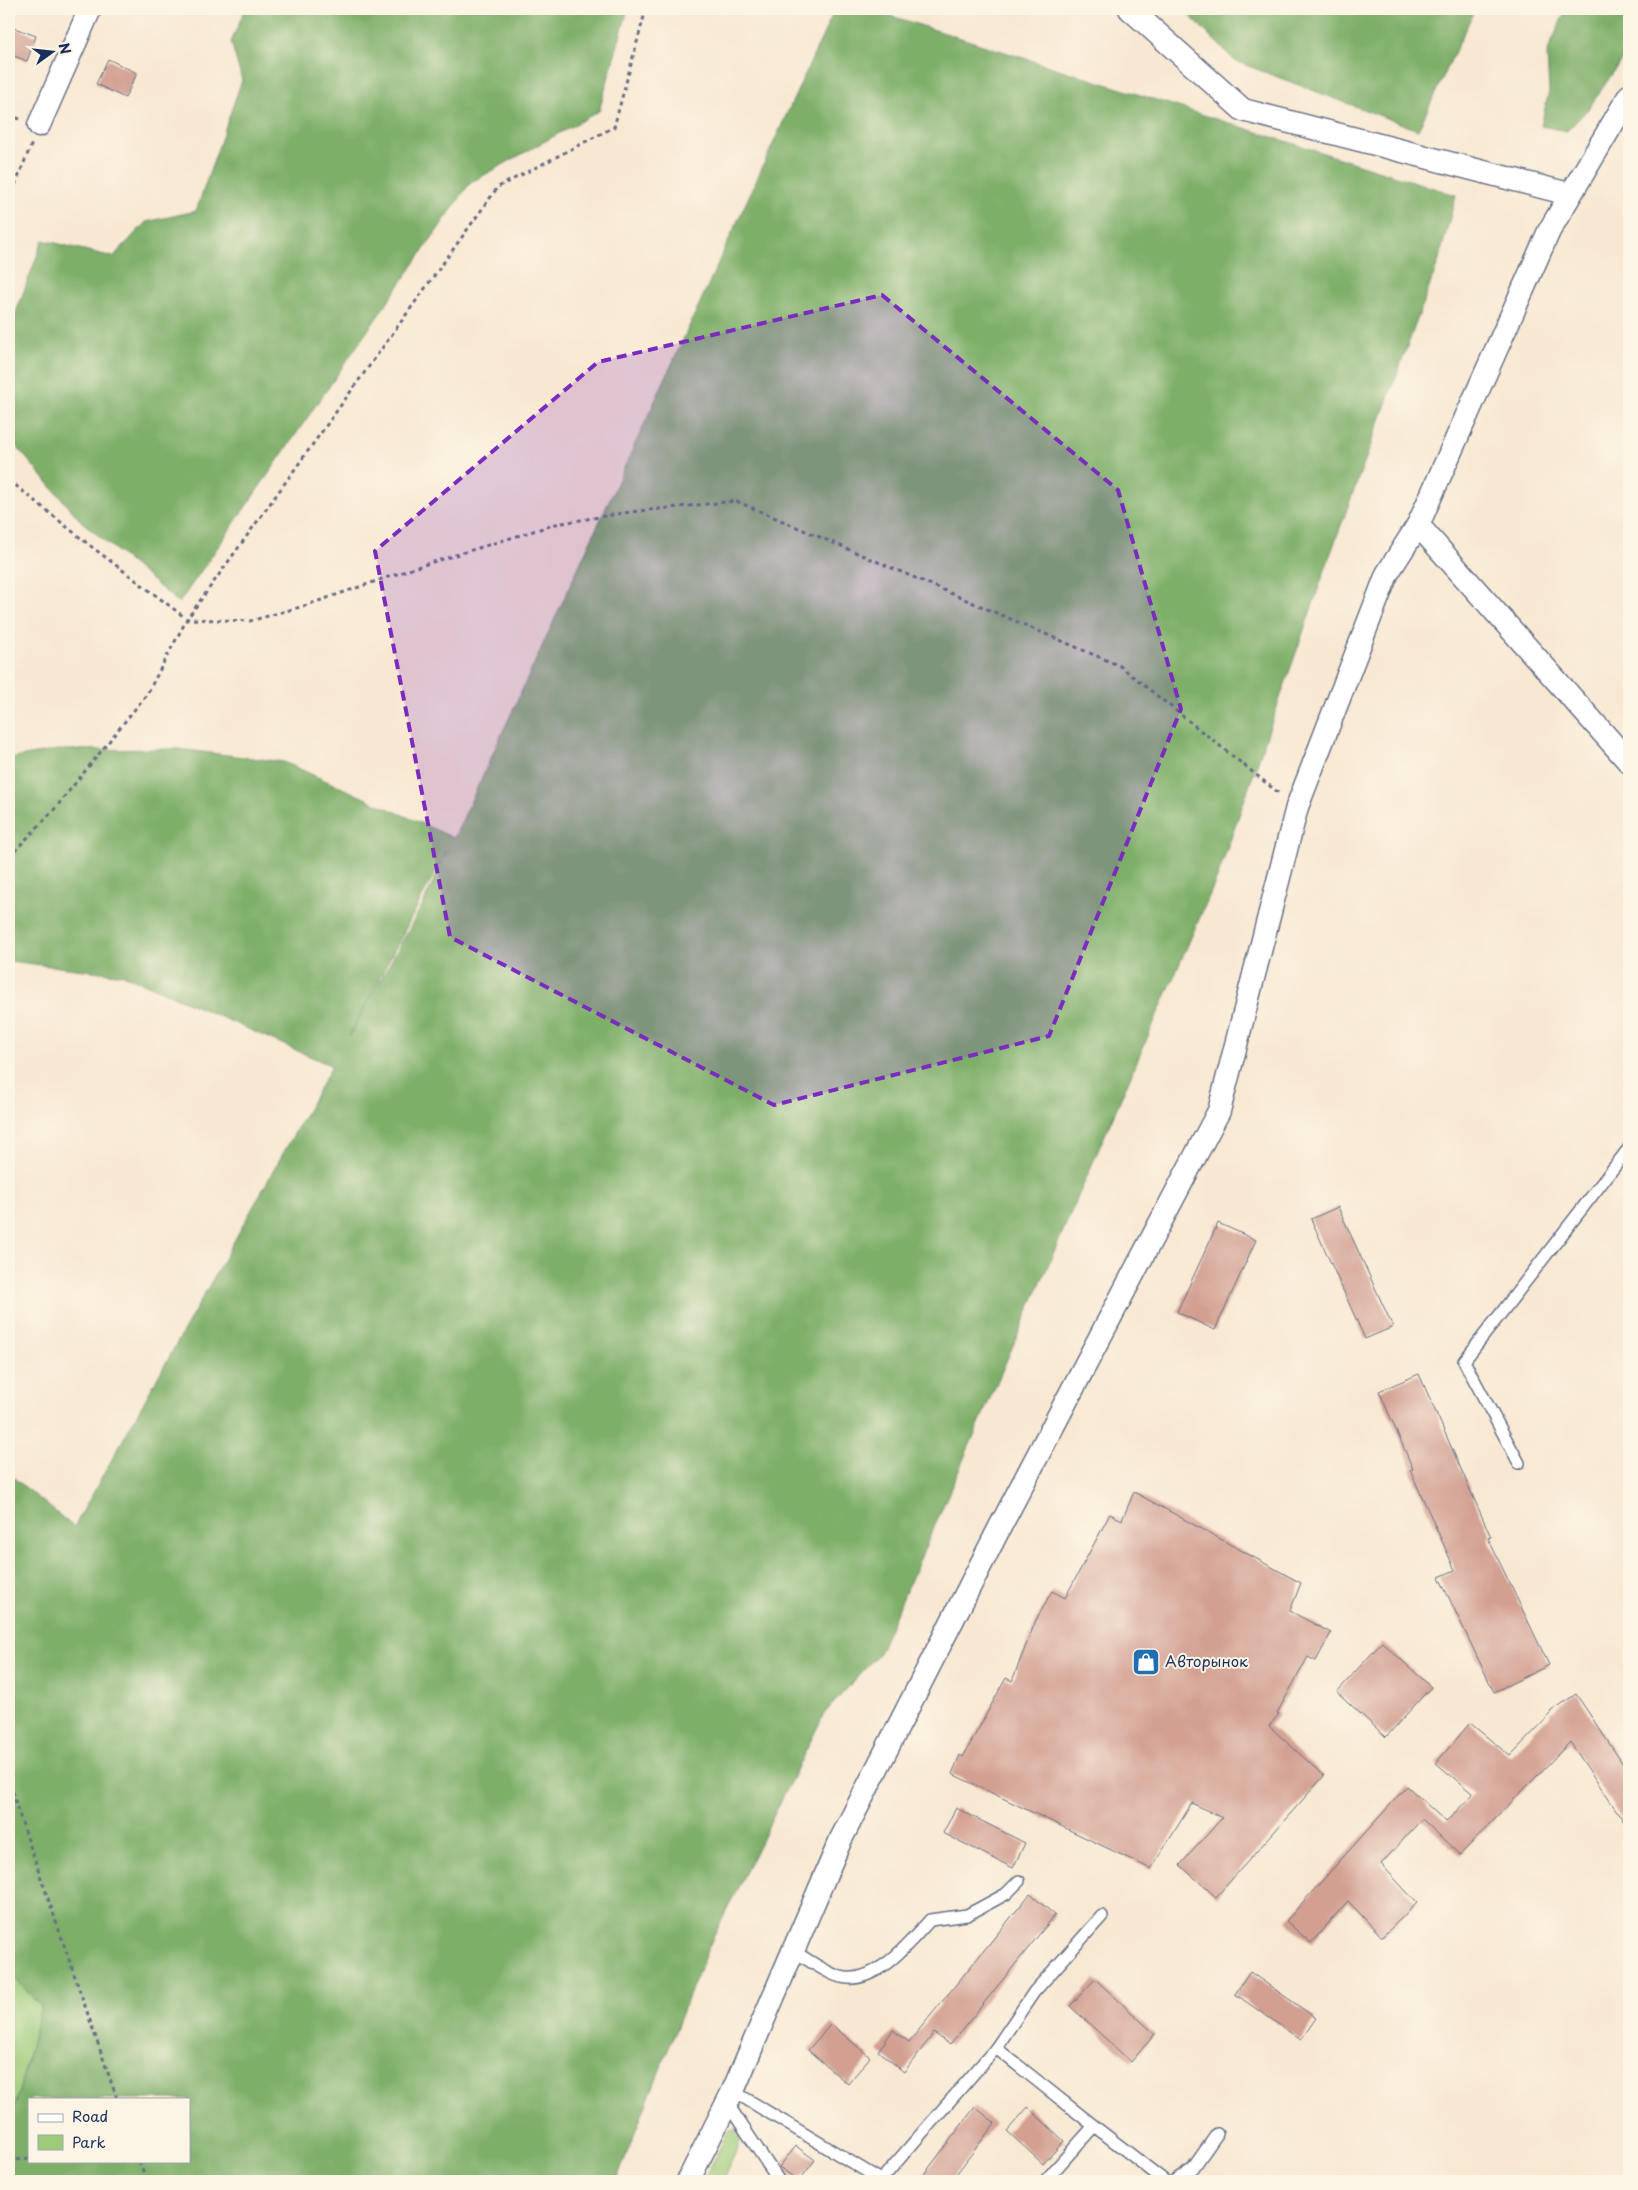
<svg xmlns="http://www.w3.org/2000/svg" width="1638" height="2190" viewBox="0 0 1638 2190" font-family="'Playpen Sans',sans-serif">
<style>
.green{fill:#9dcb79;stroke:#5c7d6c}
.forest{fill:#7eaf69;stroke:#4c6f64;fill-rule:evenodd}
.building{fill:#d29f91}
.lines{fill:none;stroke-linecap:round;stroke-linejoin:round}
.lane-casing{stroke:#687086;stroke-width:14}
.street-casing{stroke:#687086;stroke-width:25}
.path{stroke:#687086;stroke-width:3;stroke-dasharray:4 4;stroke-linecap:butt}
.lane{stroke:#fff;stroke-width:11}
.street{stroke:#fff;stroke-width:22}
.marked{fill:#7b2cbf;fill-opacity:0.2;stroke:#7b2cbf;stroke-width:4;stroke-dasharray:10 6;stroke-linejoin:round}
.labels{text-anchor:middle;stroke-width:4;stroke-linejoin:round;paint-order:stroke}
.poi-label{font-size:15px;fill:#1b2f5e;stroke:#fcf5e5;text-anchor:start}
</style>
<rect width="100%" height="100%" fill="#fcf5e5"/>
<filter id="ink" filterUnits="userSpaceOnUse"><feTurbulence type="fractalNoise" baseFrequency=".02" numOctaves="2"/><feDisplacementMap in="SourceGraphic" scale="10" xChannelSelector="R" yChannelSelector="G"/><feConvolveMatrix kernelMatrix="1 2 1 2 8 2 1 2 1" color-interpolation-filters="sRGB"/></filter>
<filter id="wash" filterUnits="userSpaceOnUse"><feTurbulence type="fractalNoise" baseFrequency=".0096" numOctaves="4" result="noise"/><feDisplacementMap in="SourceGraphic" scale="20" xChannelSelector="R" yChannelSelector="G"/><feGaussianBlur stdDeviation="1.12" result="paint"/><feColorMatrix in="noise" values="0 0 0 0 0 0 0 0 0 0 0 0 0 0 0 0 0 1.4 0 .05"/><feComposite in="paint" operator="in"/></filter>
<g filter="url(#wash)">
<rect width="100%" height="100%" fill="#f8e8d1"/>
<!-- green -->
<g class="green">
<polygon points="9,1971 41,2007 16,2103 9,2111"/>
<polygon points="735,2130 740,2139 739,2145 722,2181 704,2181 726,2135 729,2131"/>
</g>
<!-- forest -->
<g class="forest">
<polygon points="245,9 628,9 599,111 470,183 179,603 81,521 9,438 9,331 43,240 113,257 146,222 196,211 242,80 231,42"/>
<path d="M835 9H869L1456 195 1438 263 1333 547 1217 878 879 1653 824 1714 708 1948 616 2181H9V2111L16 2103 41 2007 9 1971V1474L74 1527 332 1066 125 975 9 961V759L57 750 178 749 284 762 454 838ZM448 850 423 904 349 1036 447 850ZM29 2099H189V2161H29Z"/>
<polygon points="1183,9 1475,9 1418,130 1235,61"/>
<polygon points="1566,9 1629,9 1629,49 1589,108 1567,131 1541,126 1549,91 1547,53"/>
</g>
<g id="blocks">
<!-- building -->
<g class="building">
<polygon points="9,26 36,36 27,61 9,54"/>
<polygon points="108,59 137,73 125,98 96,84"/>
<polygon points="1338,1207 1393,1327 1365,1339 1311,1219"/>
<polygon points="1218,1223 1256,1240 1215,1330 1177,1312"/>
<polygon points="1419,1374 1491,1537 1488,1538 1549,1665 1494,1692 1439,1577 1455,1570 1410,1470 1413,1469 1379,1391"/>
<polygon points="1134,1492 1301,1583 1290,1611 1331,1633 1316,1661 1308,1657 1277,1713 1279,1714 1269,1726 1324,1776 1216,1897 1180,1865 1222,1818 1192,1803 1151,1869 952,1774 960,1755 963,1757 1006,1678 1012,1681 1036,1620 1052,1591 1065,1598 1110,1514 1122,1520"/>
<polygon points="1382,1642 1431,1687 1386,1737 1337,1692"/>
<polygon points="1576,1694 1629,1773 1629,1829 1570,1742 1460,1855 1422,1819 1381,1864 1417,1903 1382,1937 1348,1901 1311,1943 1286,1921 1407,1786 1446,1822 1473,1794 1436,1763 1470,1723 1510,1756 1551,1714 1550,1712"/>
<polygon points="956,1808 1025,1843 1013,1868 943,1833"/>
<polygon points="1030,1894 1055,1915 950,2045 934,2033 904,2072 878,2051 893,2030 909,2042"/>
<polygon points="1250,1972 1316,2018 1301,2040 1235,1994"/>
<polygon points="1095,1979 1155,2034 1131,2062 1070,2006"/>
<polygon points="831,2024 870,2057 848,2084 808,2050"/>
<polygon points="975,2107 995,2123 951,2181 919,2181"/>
<polygon points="1028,2107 1064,2141 1043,2164 1007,2131"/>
<polygon points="796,2146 815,2160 799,2181 779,2167"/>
</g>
</g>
</g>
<g filter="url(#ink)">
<use href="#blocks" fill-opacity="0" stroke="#687086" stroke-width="1"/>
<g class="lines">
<!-- lane casing -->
<g class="lane-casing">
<g id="lane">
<polyline points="1519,1463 1464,1361 1629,1148"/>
<path d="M793 1951C806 1958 827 1974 841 1977 875 1986 910 1942 930 1920L967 1915 1006 1894 1019 1881"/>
<polyline points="996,2048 1034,1992 1102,1916"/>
<polyline points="733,2091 881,2180 996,2048 1094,2126"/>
<polyline points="727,2103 779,2181"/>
<polyline points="1045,2181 1094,2126 1165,2181"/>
<polyline points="1174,2181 1193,2168 1217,2134"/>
</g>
</g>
<!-- street casing -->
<g class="street-casing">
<g id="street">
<polyline points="1130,9 1243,110 1569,194"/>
<polyline points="39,125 90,9"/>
<polyline points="1418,525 1629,762"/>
<polyline points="688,2181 733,2091 841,1839 1001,1525 1219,1111 1297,807 1387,574 1418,525 1549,231 1629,96"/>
</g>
</g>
<!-- path -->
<g class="path">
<polyline points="9,115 20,119"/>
<polyline points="9,200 32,143"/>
<polyline points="9,480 88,544 187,619 250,621 304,606 420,566 556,524 630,512 736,501 1120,666 1280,794"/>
<polyline points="9,857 53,811 147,694 187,619 498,187 614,127 646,9"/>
<polyline points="9,1776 17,1808 117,2099"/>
<polyline points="9,2161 29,2158"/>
<polyline points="139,2161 147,2181"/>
</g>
<!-- lane -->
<use href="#lane" class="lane"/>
<!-- street -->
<use href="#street" class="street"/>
</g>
</g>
<!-- marked area -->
<path class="marked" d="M882 295 1118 490 1181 709 1049 1036 774 1105 450 937 375 551 598 362Z"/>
<!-- icons -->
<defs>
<g id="shop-square" transform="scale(1.4375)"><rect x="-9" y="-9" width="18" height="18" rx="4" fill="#1f6fb2" stroke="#fcf5e5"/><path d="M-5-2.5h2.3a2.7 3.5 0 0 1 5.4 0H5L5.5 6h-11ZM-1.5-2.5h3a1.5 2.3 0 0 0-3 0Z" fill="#fff"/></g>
</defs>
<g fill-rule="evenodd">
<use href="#shop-square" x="1146" y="1662"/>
</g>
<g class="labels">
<!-- poi labels -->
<g class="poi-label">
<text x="1165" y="1667">Авторынок</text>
</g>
</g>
<!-- margin -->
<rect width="1638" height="2190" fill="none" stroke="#fcf5e5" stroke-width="30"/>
<!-- legend -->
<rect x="28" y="2098" width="162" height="65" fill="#fcf5e5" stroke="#a2a6af"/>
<rect x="38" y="2114" width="25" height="8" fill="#ffffff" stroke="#a2a6af"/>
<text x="72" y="2122" font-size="15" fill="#1b2f5e">Road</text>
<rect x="38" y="2135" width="25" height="15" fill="#9dcb79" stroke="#a2a6af"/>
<text x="72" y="2148" font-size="15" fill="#1b2f5e">Park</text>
<!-- north arrow -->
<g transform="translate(52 52) rotate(75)" stroke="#fcf5e5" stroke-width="4" paint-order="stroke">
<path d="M0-4L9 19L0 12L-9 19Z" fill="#1b2f5e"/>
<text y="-8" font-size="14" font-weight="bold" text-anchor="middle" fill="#1b2f5e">N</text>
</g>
</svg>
